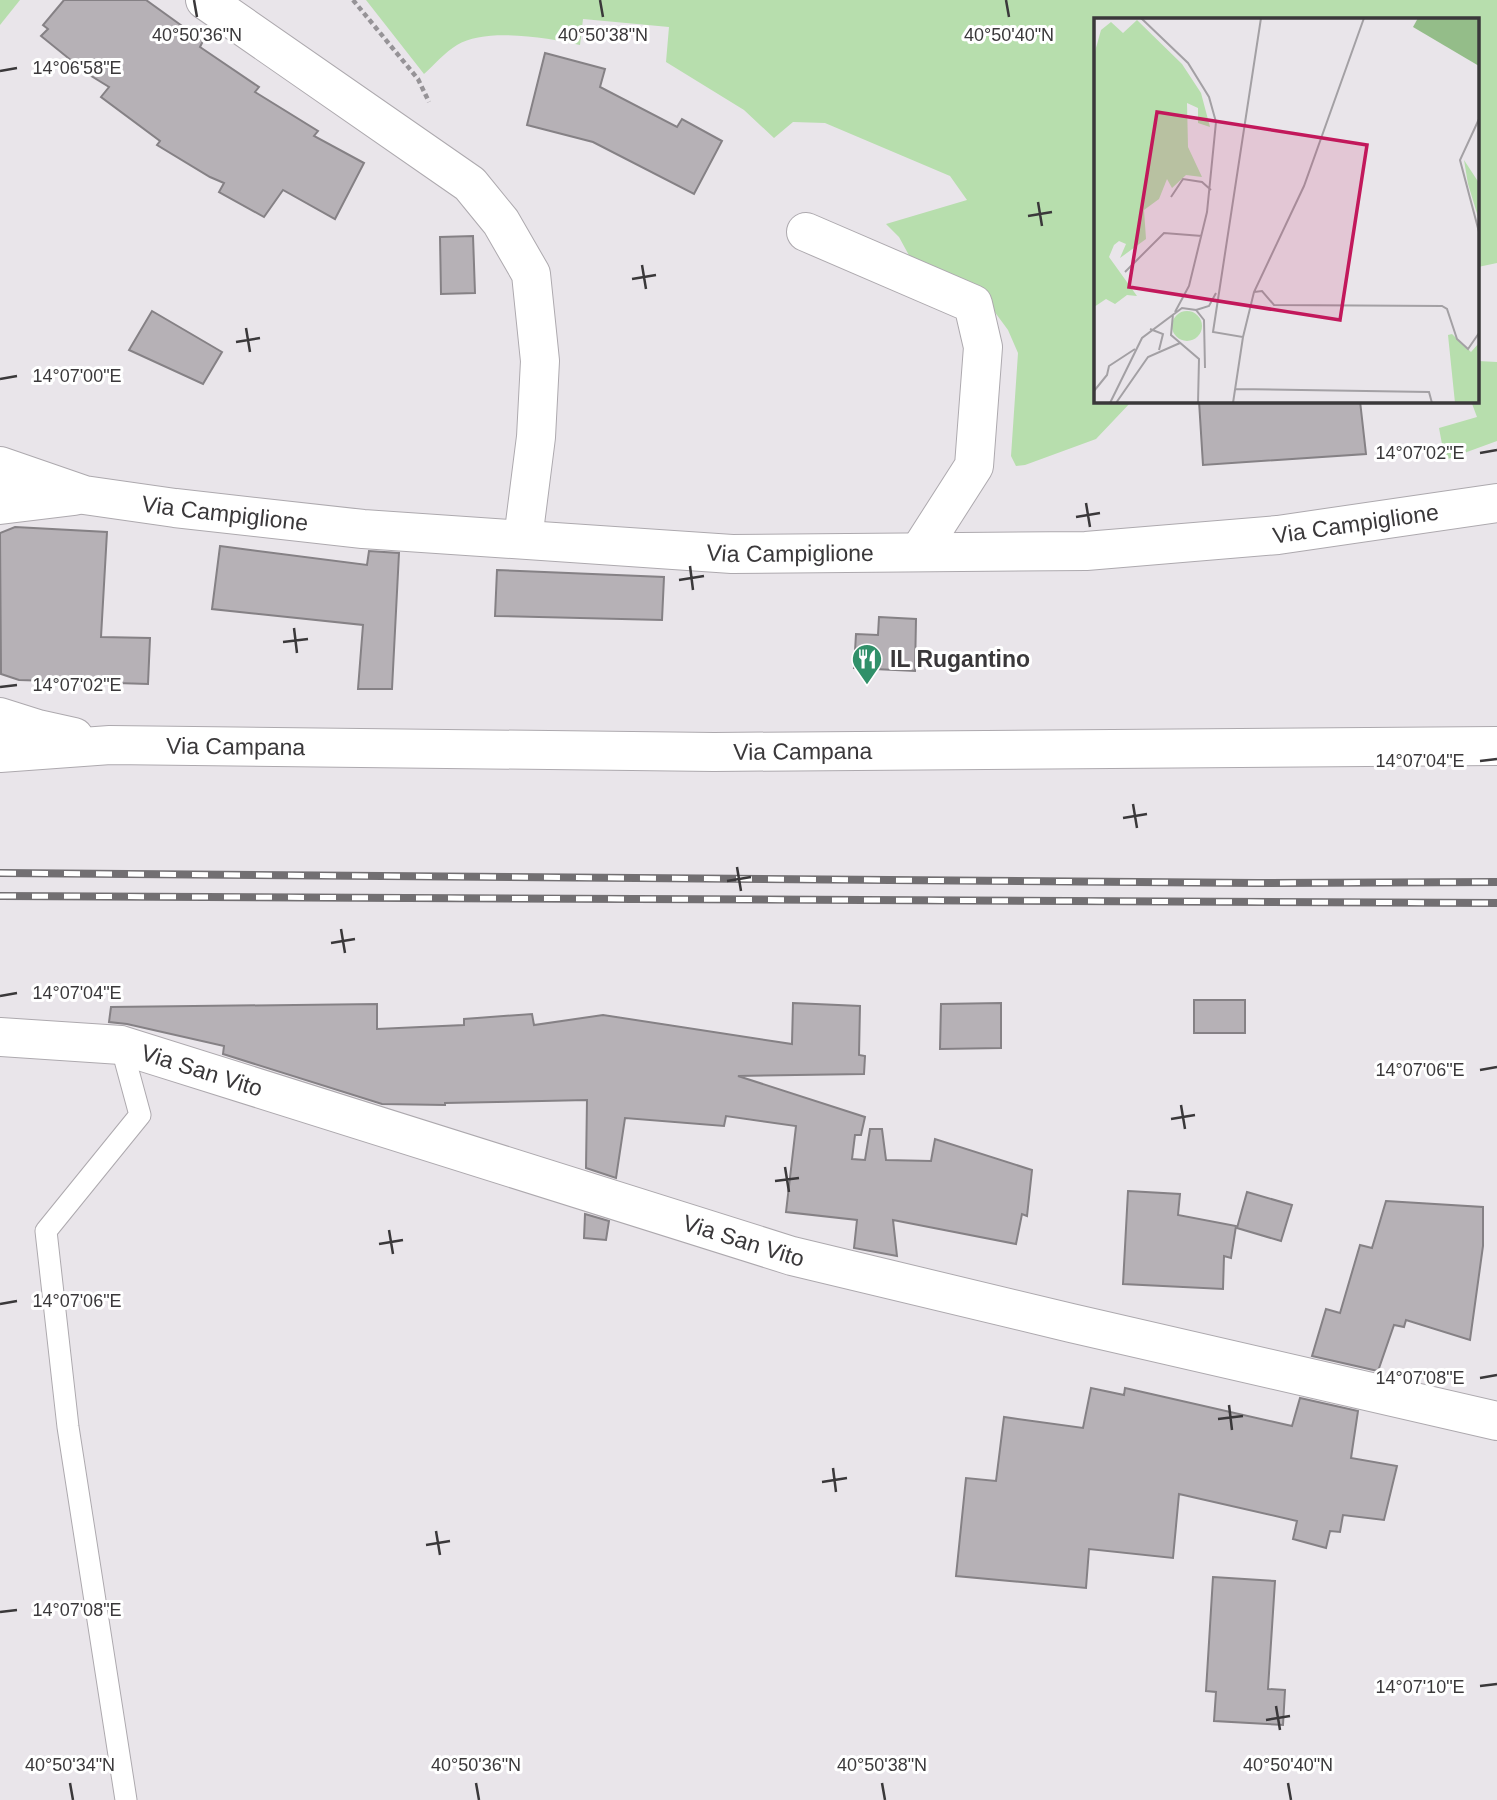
<svg xmlns="http://www.w3.org/2000/svg" width="1497" height="1800" viewBox="0 0 1497 1800" font-family="Arial,sans-serif">
<style>
.green{fill:#b7dead}
.building{fill:#b6b1b6;stroke:#858185;stroke-width:2}
.lines{fill:none;stroke-linecap:round;stroke-linejoin:round}
.service-casing{stroke:#ada9ae;stroke-width:23}
.minor-casing{stroke:#ada9ae;stroke-width:40}
.tertiary-casing{stroke:#ada9ae;stroke-width:40}
.secondary-casing{stroke:#ada9ae;stroke-width:40}
.path{stroke:#969397;stroke-width:4.5;stroke-dasharray:5 3.5;stroke-linecap:butt}
.service{stroke:#fff;stroke-width:21}
.minor{stroke:#fff;stroke-width:38}
.tertiary{stroke:#fff;stroke-width:38}
.secondary{stroke:#fff;stroke-width:38}
.rail-casing{stroke:#726f72;stroke-width:8}
.rail{stroke:#fff;stroke-width:5;stroke-dasharray:16;stroke-linecap:butt}
.ticks{fill:none;stroke:#3a383a;stroke-width:2.5}
.labels{text-anchor:middle;stroke-width:6;stroke-linejoin:round;paint-order:stroke}
.street-label{font-size:23px;fill:#3a383a;stroke:#fff}
.poi-label{font-size:23px;font-weight:bold;fill:#3a383a;stroke:#fff;text-anchor:start}
.inset-road{fill:none;stroke:#a3a0a4;stroke-width:2}
.view{fill:#c2185b;fill-opacity:0.15;stroke:#c2185b;stroke-width:3.5}
.inset-edge{fill:none;stroke:#3a383a;stroke-width:3.5}
.ticks-label{font-size:18px;text-anchor:middle;fill:#3a383a;stroke:#fff;stroke-width:6;stroke-linejoin:round;paint-order:stroke}
</style>
<rect width="100%" height="100%" fill="#e9e5ea"/>
<!-- green -->
<g class="green">
<polygon points="0,0 20,0 0,25"/>
<path d="M366 0H1497V263L1478 267V19H1096V401H1132L1096 439 1025 465 1016 466 1011 456 1018 353 1008 330 980 292 911 259 899 237 886 224 967 200 950 176 825 123 793 122 774 138 744 110 666 62 669 27 583 19 580 45C549 38 486 27 457 45 445 52 434 65 424 74Z"/>
<polygon points="1478,361 1497,362 1497,441 1445,460 1439,428 1477,417 1471,401 1478,401"/>
</g>
<!-- building -->
<g class="building">
<polygon points="64,0 146,0 203,41 200,47 259,87 255,92 318,131 314,136 364,163 335,219 283,190 264,217 219,192 224,183 210,177 157,145 160,141 101,97 109,87 88,74 41,36 48,29 43,25"/>
<polygon points="545,53 605,69 600,87 677,127 682,119 722,141 694,194 593,142 527,125"/>
<polygon points="473,236 475,293 441,294 440,237"/>
<polygon points="152,311 222,352 203,384 129,350"/>
<polygon points="1199,401 1360,401 1366,454 1203,465"/>
<polygon points="15,527 107,532 101,637 150,638 148,684 19,680 1,674 0,533"/>
<polygon points="220,546 367,565 369,551 399,553 392,689 358,689 363,625 212,609"/>
<polygon points="497,570 664,577 662,620 495,616"/>
<polygon points="879,617 916,619 915,671 854,668 856,634 878,635"/>
<rect x="1194" y="1000" width="51" height="33"/>
<polygon points="793,1003 860,1006 859,1055 865,1056 864,1074 738,1076 865,1117 861,1135 855,1135 852,1159 865,1160 870,1129 882,1129 886,1160 931,1161 935,1139 1032,1170 1027,1216 1022,1214 1016,1244 893,1220 897,1256 854,1248 857,1220 786,1212 796,1126 726,1116 724,1126 625,1118 616,1178 586,1168 587,1100 445,1103 445,1105 382,1104 223,1054 224,1046 127,1024 109,1022 111,1007 377,1004 377,1029 464,1025 464,1019 532,1014 534,1025 603,1015 792,1044"/>
<polygon points="1001,1003 1001,1048 940,1049 941,1004"/>
<polygon points="1128,1191 1180,1194 1178,1215 1236,1226 1231,1258 1224,1256 1223,1289 1123,1284"/>
<polygon points="1247,1192 1292,1205 1281,1241 1237,1228"/>
<polygon points="1386,1201 1483,1207 1483,1246 1470,1340 1406,1320 1404,1327 1394,1325 1378,1371 1312,1356 1326,1309 1340,1313 1360,1245 1372,1248"/>
<polygon points="585,1214 609,1221 606,1240 584,1238"/>
<polygon points="1091,1388 1124,1395 1125,1388 1292,1426 1300,1398 1358,1411 1351,1458 1397,1466 1384,1520 1343,1515 1340,1532 1330,1531 1326,1548 1293,1539 1297,1521 1179,1494 1173,1558 1089,1549 1086,1588 956,1576 966,1478 996,1481 1004,1417 1083,1428"/>
<polygon points="1213,1577 1275,1581 1268,1689 1285,1690 1283,1725 1214,1721 1216,1692 1206,1691"/>
</g>
<g class="lines">
<!-- service casing -->
<g class="service-casing">
<polyline id="service" points="121,1045 140,1115 46,1231 68,1427 126,1800"/>
</g>
<!-- minor casing -->
<g class="minor-casing">
<g id="minor">
<polyline points="205,0 470,184 501,222 531,274 540,361 536,437 523,539"/>
<polyline points="806,232 973,304 983,347 974,466 919,552"/>
<path id="s1" d="M0 1037 121 1045 792 1256 1071 1323 1497 1421"/>
</g>
</g>
<!-- tertiary casing -->
<g class="tertiary-casing">
<g id="tertiary">
<polyline points="0,717 38,729 74,737"/>
<path id="s2" d="M0 753 110 745 714 752 1497 746"/>
</g>
</g>
<!-- secondary casing -->
<g class="secondary-casing">
<g id="secondary">
<path id="s3" d="M0 466 84 495 175 508 363 529 732 554 1086 551 1278 535 1497 503"/>
<polyline points="0,505 74,496"/>
</g>
</g>
<!-- path -->
<polyline class="path" points="353,0 418,79 429,102"/>
<!-- service -->
<use href="#service" class="service"/>
<!-- minor -->
<use href="#minor" class="minor"/>
<!-- tertiary -->
<use href="#tertiary" class="tertiary"/>
<!-- secondary -->
<use href="#secondary" class="secondary"/>
<!-- rail casing -->
<g class="rail-casing">
<g id="rail">
<polyline points="0,873 1257,883 1497,882"/>
<polyline points="0,896 1497,903"/>
</g>
</g>
<!-- rail -->
<use href="#rail" class="rail"/>
</g>
<!-- ticks -->
<path class="ticks" d="M194 0 197 17M600 0 603 17M1006 0 1009 17M0 71 17 68M1038 202 1042 226M1028 216 1052 212M642 265 646 289M632 279 656 275M246 328 250 352M236 342 260 338M0 379 17 376M1480 453 1497 450M1086 503 1090 527M1076 517 1100 513M690 566 693 590M679 580 704 576M294 628 297 653M283 642 308 639M0 687 17 685M1480 761 1497 759M1133 804 1137 828M1123 818 1147 814M737 867 741 891M727 881 751 877M341 929 345 953M331 943 355 939M0 996 17 993M1480 1070 1497 1067M1181 1105 1185 1129M1171 1119 1195 1115M785 1167 789 1192M775 1181 799 1178M389 1230 393 1254M379 1244 403 1240M0 1304 17 1301M1480 1378 1497 1375M1229 1405 1232 1430M1218 1419 1243 1416M833 1468 836 1492M822 1482 847 1478M436 1531 440 1555M426 1545 450 1541M0 1612 17 1610M1480 1686 1497 1684M1276 1706 1280 1730M1266 1720 1290 1716M70 1783 73 1800M476 1783 479 1800M882 1783 885 1800M1288 1783 1291 1800"/>
<!-- icons -->
<defs>
<g id="restaurant-pin" transform="scale(1.575)"><path d="M0 17L-7.5 6A9.5 9.5 0 1 1 7.5 6Z" fill="#309069" stroke="#fff"/><path d="M-5-6h1v4h1v-4h1v4h1v-4h1v5L-1.5 .5V6h-2V.5L-5-1ZM5-6V6H3V1.5H1.5Q1.5-4 5-6Z" fill="#fff"/></g>
</defs>
<g fill-rule="evenodd">
<use href="#restaurant-pin" x="867" y="659"/>
</g>
<g class="labels">
<!-- street labels -->
<g class="street-label">
<text dy="8" stroke="none"><textPath href="#s3" startOffset="231">Via Campiglione</textPath></text>
<text dy="8" stroke="none"><textPath href="#s3" startOffset="1365">Via Campiglione</textPath></text>
<text dy="8" stroke="none"><textPath href="#s3" startOffset="798">Via Campiglione</textPath></text>
<text dy="8" stroke="none"><textPath href="#s2" startOffset="236">Via Campana</textPath></text>
<text dy="8" stroke="none"><textPath href="#s2" startOffset="803">Via Campana</textPath></text>
<text dy="8" stroke="none"><textPath href="#s1" startOffset="206">Via San Vito</textPath></text>
<text dy="8" stroke="none"><textPath href="#s1" startOffset="774">Via San Vito</textPath></text>
</g>
<!-- poi labels -->
<g class="poi-label">
<text x="890" y="667">IL Rugantino</text>
</g>
</g>
<!-- overview -->
<g transform="translate(1094 18)">
<rect width="385" height="385" fill="#e9e5ea"/>
<path d="M43 2 88 46 107 75 116 109 104 105V90L93 85 94 129 108 159 92 157 78 170 73 161 65 181 50 192 52 221 26 240 32 226 25 223 20 227 15 239 43 278 33 277 21 286 12 281 0 289V37L7 12 17 4 29 15ZM370 142 385 165V202L374 166ZM78 308a15 15 0 1 1 30 0a15 15 0 1 1-30 0ZM358 316 377 334 385 325V385H361L354 317Z" fill="#b7dead"/>
<path d="M324 0H385V48L319 9Z" fill="#94bd89"/>
<path class="inset-road" d="M47 0 94 45 115 79 122 104 113 194 95 268 81 294M385 101 366 142 385 214M77 179 89 161 108 164 117 172M31 254 70 215 108 218M385 262V314M160 274 168 273 180 287 348 288 353 291 363 321 374 331 385 315M102 292 115 288 122 275M79 296 77 317 105 341 104 385M56 311 69 316 65 332M149 319 160 274 210 168 270 0M142 371 335 374 338 385M0 373 13 357 15 348 41 331M16 385 48 320 88 290 102 292 110 302 111 350M22 385 54 339 86 325M139 385 149 319 119 314 167 0"/>
<path class="view" d="M63 94 273 127 246 302 35 269Z"/>
<rect width="385" height="385" class="inset-edge"/>
</g>
<g class="ticks-label">
<text x="197" y="41">40°50'36"N</text>
<text x="603" y="41">40°50'38"N</text>
<text x="1009" y="41">40°50'40"N</text>
<text x="77" y="74">14°06'58"E</text>
<text x="77" y="382">14°07'00"E</text>
<text x="1420" y="459">14°07'02"E</text>
<text x="77" y="691">14°07'02"E</text>
<text x="1420" y="767">14°07'04"E</text>
<text x="77" y="999">14°07'04"E</text>
<text x="1420" y="1076">14°07'06"E</text>
<text x="77" y="1307">14°07'06"E</text>
<text x="1420" y="1384">14°07'08"E</text>
<text x="77" y="1616">14°07'08"E</text>
<text x="1420" y="1693">14°07'10"E</text>
<text x="70" y="1771">40°50'34"N</text>
<text x="476" y="1771">40°50'36"N</text>
<text x="882" y="1771">40°50'38"N</text>
<text x="1288" y="1771">40°50'40"N</text>
</g>
</svg>
